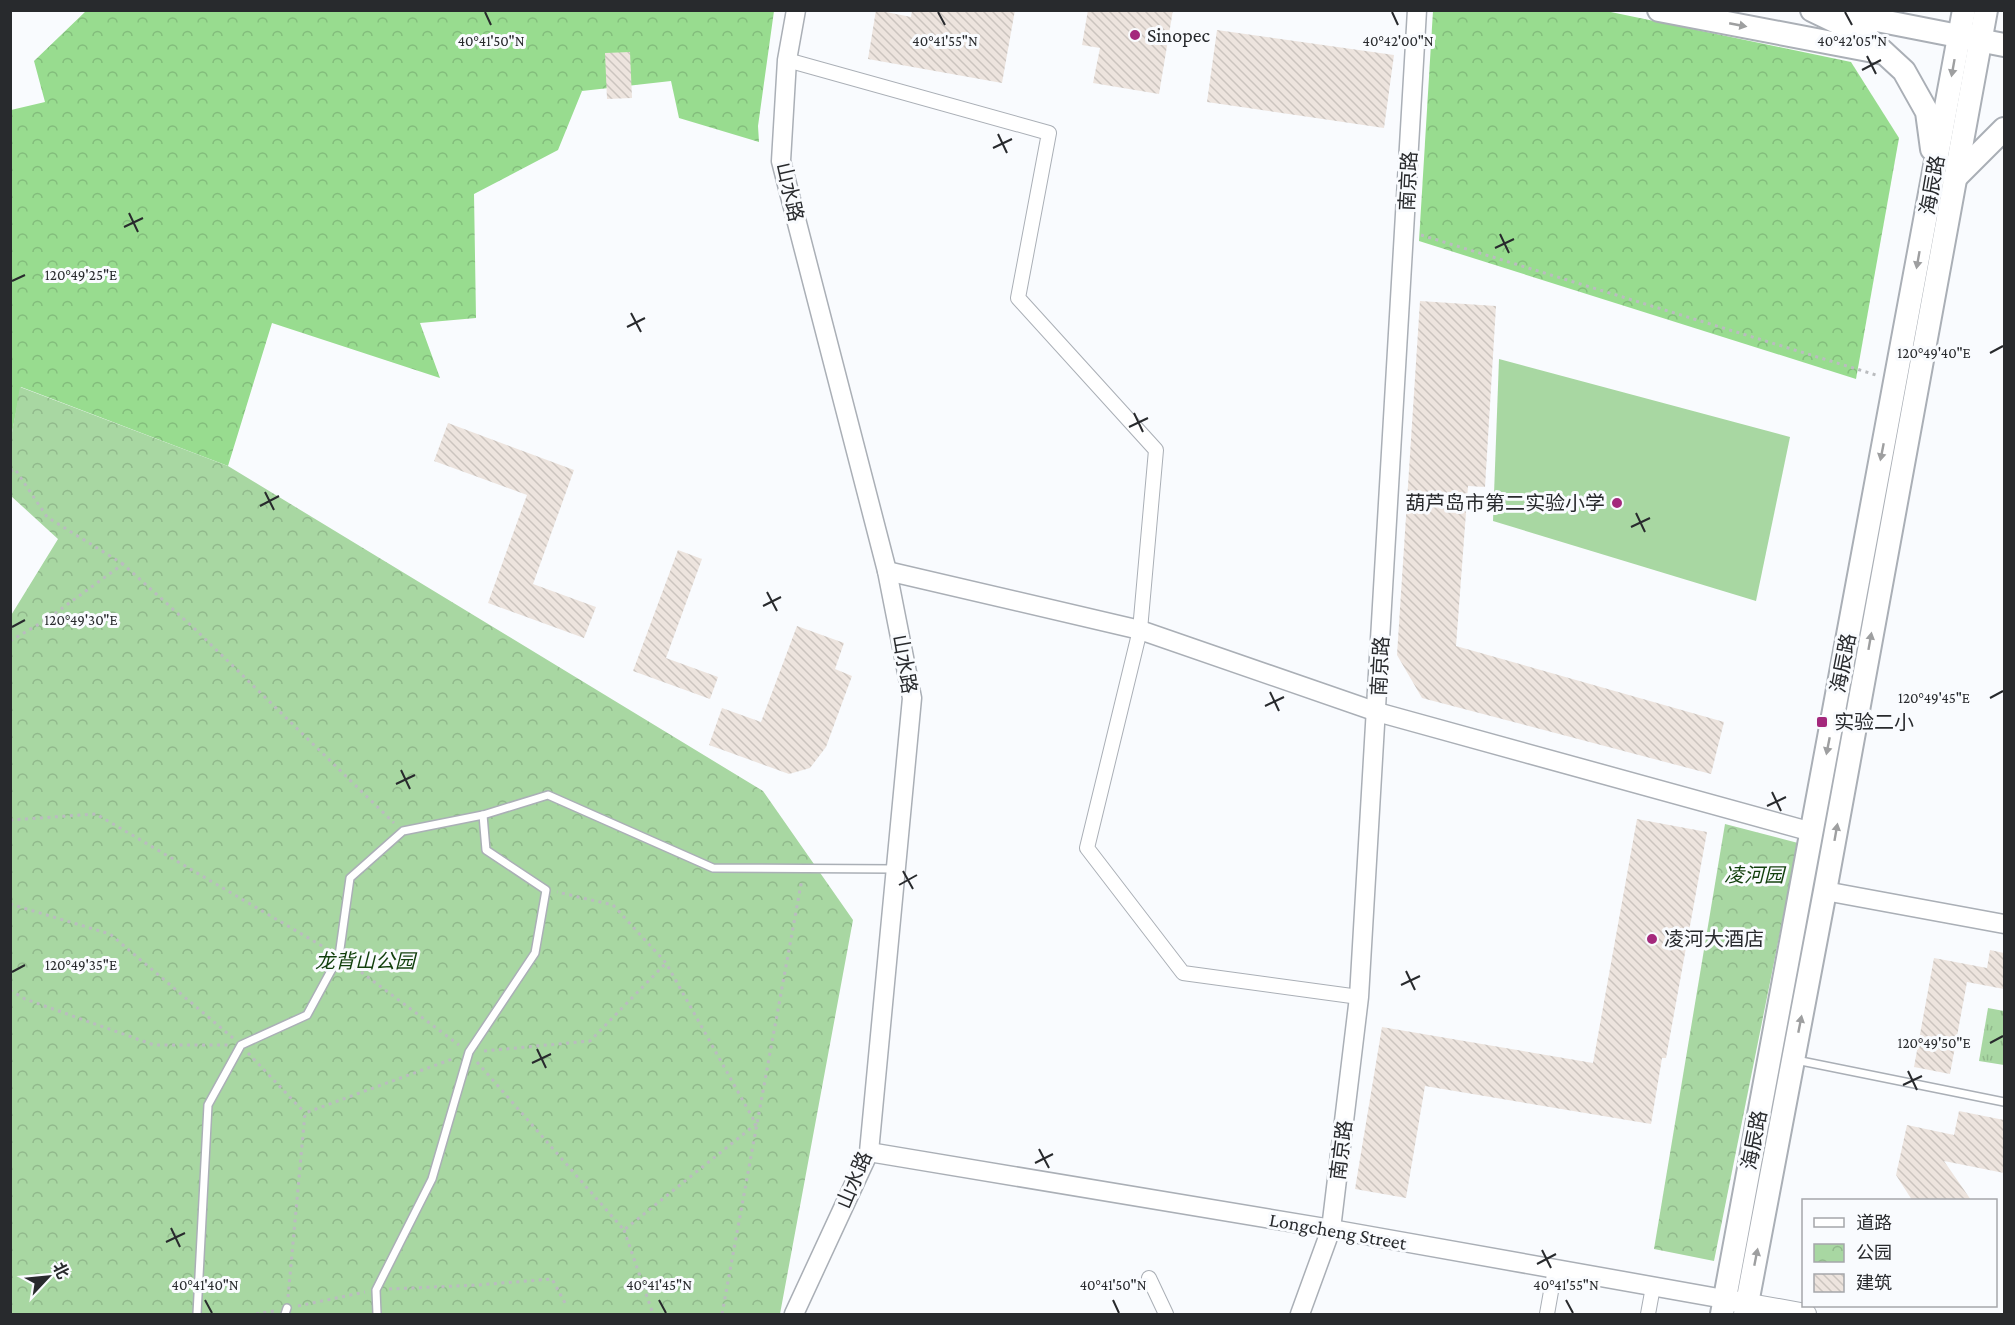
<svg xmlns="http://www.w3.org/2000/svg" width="2015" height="1325" viewBox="0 0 2015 1325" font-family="'Crimson Pro','Noto Sans SC',serif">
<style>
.grass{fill:url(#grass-tufts)}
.forest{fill:url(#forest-crowns)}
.park{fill:url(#park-crowns)}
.garden{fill:#a8d7a2}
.building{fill:url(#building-back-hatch)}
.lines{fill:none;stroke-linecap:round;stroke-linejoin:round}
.service-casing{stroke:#aaafb6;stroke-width:10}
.minor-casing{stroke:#aaafb6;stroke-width:16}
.tertiary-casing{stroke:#aaafb6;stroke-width:21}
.secondary-casing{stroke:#aaafb6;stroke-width:22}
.primary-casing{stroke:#aaafb6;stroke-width:26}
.path{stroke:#babcbf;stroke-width:3;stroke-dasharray:3 4.5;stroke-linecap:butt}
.service{stroke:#fff;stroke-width:7}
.minor{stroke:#fff;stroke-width:14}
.tertiary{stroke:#fff;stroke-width:18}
.secondary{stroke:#fff;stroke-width:20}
.primary{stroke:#fff;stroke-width:22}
.oneway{fill:#9e9fa0}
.ticks{fill:none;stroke:#282a2d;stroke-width:2}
.poi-dot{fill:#a4287c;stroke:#f9fbfe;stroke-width:2}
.labels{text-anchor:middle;stroke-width:6;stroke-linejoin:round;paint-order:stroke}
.poi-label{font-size:20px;fill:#282a2d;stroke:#f9fbfe;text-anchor:start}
.street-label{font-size:20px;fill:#282a2d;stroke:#f9fbfe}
.park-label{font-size:20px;font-style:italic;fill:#113f0c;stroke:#f9fbfe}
.ticks-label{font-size:15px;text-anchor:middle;fill:#282a2d;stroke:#f9fbfe;stroke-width:6;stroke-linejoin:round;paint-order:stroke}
</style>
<defs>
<pattern id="grass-tufts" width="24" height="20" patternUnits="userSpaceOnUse" patternTransform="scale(1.5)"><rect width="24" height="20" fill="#a8d7a2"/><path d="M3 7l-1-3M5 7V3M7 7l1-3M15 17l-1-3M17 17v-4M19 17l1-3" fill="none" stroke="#91b98c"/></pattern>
<pattern id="forest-crowns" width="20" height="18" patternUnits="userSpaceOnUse" patternTransform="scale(1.5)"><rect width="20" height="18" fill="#98dc8f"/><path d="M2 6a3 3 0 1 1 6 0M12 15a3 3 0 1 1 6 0" fill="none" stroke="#83bd7c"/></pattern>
<pattern id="park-crowns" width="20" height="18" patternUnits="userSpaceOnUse" patternTransform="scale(1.5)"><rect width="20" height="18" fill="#a8d7a2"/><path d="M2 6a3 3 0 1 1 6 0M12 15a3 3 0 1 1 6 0" fill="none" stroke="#91b98c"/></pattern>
<pattern id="building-back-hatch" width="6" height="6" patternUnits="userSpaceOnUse" patternTransform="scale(1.5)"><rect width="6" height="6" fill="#ede4de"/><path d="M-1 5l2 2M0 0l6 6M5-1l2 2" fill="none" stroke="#cbc4bf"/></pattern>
</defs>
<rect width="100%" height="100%" fill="#f9fbfe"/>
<!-- grass -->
<polygon class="grass" points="1988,1008 2004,1011 2004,1065 1979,1061"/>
<!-- forest -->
<g class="forest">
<polygon points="86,11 774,11 758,126 759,142 679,118 671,81 582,91 558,150 474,194 476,318 420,323 440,378 272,323 228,466 21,387 11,438 11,110 45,102 34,61"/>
<polygon points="1433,11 1606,11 1851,62 1899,138 1856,379 1419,241"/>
</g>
<!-- park -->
<g class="park">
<polygon points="20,387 228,466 763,791 853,920 780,1314 11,1314 10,617 58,539 11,496 11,438"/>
<polygon points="1725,824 1798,843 1714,1261 1654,1249"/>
</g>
<!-- garden -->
<polygon class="garden" points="1499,359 1790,437 1756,601 1493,521"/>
<!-- building -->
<g class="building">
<polygon points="876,10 911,17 912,10 1015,10 1002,83 868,59"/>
<polygon points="1088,10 1173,10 1159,94 1093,83 1100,48 1082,45"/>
<polygon points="1217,30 1394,55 1384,128 1207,102"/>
<polygon points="630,52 632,98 607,99 605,53"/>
<polygon points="1420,301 1496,306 1485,487 1468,486 1456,646 1724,722 1711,774 1422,698 1397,655"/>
<polygon points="448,423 574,470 533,584 596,607 584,638 488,603 527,495 434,461"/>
<polygon points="678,550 702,559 666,658 718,677 710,699 633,671"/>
<polygon points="797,626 844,643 835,669 852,676 826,747 810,768 789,774 709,745 722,708 761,722"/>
<polygon points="1637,819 1707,832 1666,1058 1662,1058 1651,1124 1425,1086 1406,1198 1355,1189 1382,1027 1593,1063"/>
<polygon points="1990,950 2004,953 2004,989 1967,982 1950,1074 1914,1067 1934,958 1987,968"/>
<polygon points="1959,1111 2004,1120 2004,1173 1944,1161 1971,1200 1912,1200 1896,1175 1907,1125 1954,1135"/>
</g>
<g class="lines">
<!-- service casing -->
<g class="service-casing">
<g id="service">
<polyline points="1796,1060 2004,1102"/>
<polyline points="197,1314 208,1105 241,1045 307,1015 339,956 350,878 403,831 483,815 548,795 713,868 896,869"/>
<polyline points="285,1314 287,1308"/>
<polyline points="377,1314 376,1290 432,1179 469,1052 535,953 546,890 486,850 483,815"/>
</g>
</g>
<!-- minor casing -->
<g class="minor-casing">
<g id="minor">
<polyline points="787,60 1049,133 1018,298 1156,450 1140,630 1087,848 1183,973 1359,997"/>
<polyline points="1149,1278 1166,1314"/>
<polyline points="1547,1314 1555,1269"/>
<polyline points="1648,1314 1653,1287"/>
</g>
</g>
<!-- tertiary casing -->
<g class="tertiary-casing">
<g id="tertiary">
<polyline points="887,571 1140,630 1377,712 1812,832"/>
<polyline points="1825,891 2004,924"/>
<polyline points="869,1152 1331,1229 1724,1299"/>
<polyline points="794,1314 869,1152 912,698 887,571 781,161 787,60 796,10"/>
<polyline points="1300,1314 1331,1229 1359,997 1417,10"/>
</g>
</g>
<!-- secondary casing -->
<g class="secondary-casing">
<polyline id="secondary" points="1733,1301 1806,1314"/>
</g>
<!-- primary casing -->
<g class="primary-casing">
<g id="primary">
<polyline points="1659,10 1884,53"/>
<polyline points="1812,10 1866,36 1904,71 1927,112 1932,149"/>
<polyline points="1836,12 2004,45"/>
<polyline points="1954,179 2004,129"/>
<polyline points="1722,1314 1964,10"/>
<polyline points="1745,1314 1825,891 1986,10"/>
</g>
</g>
<!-- path -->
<g class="path">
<polyline points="1421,235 1876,375"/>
<polyline points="10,471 15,469 47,517 123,564"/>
<polyline points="10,641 46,620 123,564 196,630 394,823"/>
<polyline points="10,820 96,814 329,950"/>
<polyline points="10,904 110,934 233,1038"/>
<polyline points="349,963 459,1045"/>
<polyline points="10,990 25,999 154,1045 229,1045"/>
<polyline points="484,1051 590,1041 666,963"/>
<polyline points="248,1053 305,1113"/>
<polyline points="477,1062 624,1230 756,1124 666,963 613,905 557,892"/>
<polyline points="624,1230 653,1314"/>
<polyline points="389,1289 478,1285 552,1279 565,1303"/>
<polyline points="288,1297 305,1113 455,1058"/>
<polyline points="298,1306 365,1292"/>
<polyline points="256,1314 274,1311"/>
<polyline points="722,1314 802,879"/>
</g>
<!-- service -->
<use href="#service" class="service"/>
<!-- minor -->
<use href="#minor" class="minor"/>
<!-- tertiary -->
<use href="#tertiary" class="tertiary"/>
<!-- secondary -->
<use href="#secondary" class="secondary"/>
<!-- primary -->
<use href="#primary" class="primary"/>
</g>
<!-- one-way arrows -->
<defs><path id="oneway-solid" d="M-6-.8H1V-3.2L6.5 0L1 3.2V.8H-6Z" transform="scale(1.5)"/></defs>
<g class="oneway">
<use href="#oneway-solid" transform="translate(1738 25) rotate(11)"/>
<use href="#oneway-solid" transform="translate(1953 68) rotate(100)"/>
<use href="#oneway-solid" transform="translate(1918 260) rotate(100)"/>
<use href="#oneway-solid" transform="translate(1882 452) rotate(101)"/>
<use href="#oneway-solid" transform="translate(1870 641) rotate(-80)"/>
<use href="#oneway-solid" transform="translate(1828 746) rotate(101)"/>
<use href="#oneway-solid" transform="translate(1836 832) rotate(-80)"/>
<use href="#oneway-solid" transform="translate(1800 1024) rotate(-79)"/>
<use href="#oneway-solid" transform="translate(1756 1257) rotate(-79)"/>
</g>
<!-- ticks -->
<path class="ticks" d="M485 12 491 25M938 12 945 25M1392 12 1398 25M1845 12 1852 25M1867 56 1876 74M1862 70 1881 60M998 134 1007 153M993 148 1012 139M129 213 138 232M124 227 143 218M1500 234 1509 253M1495 248 1514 239M12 281 25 275M631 313 641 332M627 327 645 318M1990 353 2003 346M1134 413 1143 432M1129 427 1148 418M265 492 274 510M260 506 279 496M1636 513 1645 532M1631 527 1650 518M767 592 777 611M763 606 781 597M12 627 25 620M1270 692 1279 711M1990 698 2003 691M1265 706 1284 697M401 770 410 789M396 784 415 775M1772 792 1781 811M1767 806 1786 797M903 871 913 889M899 885 917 875M1406 971 1415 990M12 972 25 965M1401 985 1420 976M1990 1043 2003 1036M537 1049 546 1068M532 1063 551 1054M1908 1071 1917 1090M1903 1085 1922 1076M1039 1149 1049 1168M1035 1163 1053 1154M171 1228 180 1247M166 1242 185 1233M1542 1250 1551 1268M1537 1264 1556 1254M205 1300 212 1313M659 1300 666 1313M1113 1300 1119 1313M1566 1300 1573 1313"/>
<!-- markers -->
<g class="poi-dot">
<circle cx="1135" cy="35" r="6"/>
<circle cx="1617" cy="503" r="6"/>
<rect x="1816" y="716" width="12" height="12" rx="3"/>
<circle cx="1652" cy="939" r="6"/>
</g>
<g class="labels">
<!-- poi labels -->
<g class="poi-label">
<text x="1147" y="42">Sinopec</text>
<text x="1605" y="510" text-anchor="end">葫芦岛市第二实验小学</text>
<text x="1834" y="729">实验二小</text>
<text x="1664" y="946">凌河大酒店</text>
</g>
<!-- street labels -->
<g class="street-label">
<text transform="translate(1408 181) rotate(-87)" y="7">南京路</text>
<text transform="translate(1932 185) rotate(-80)" y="7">海辰路</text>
<text transform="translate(790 192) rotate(77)" y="7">山水路</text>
<text transform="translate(1843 663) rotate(-79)" y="7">海辰路</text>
<text transform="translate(905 664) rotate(80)" y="7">山水路</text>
<text transform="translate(1380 666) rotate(-87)" y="7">南京路</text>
<text transform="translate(1754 1140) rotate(-79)" y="7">海辰路</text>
<text transform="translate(1341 1150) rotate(-83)" y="7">南京路</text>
<text transform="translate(854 1180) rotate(-67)" y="7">山水路</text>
<text transform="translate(1338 1231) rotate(10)" y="7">Longcheng Street</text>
</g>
<!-- park labels -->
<g class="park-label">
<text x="1754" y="882">凌河园</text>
<text x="365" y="968">龙背山公园</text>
</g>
</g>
<g class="ticks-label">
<text x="1852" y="46">40°42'05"N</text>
<text x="491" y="46">40°41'50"N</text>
<text x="945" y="46">40°41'55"N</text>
<text x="1398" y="46">40°42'00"N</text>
<text x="81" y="280">120°49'25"E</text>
<text x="1934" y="358">120°49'40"E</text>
<text x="81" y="625">120°49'30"E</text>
<text x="1934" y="703">120°49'45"E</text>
<text x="81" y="970">120°49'35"E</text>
<text x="1934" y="1048">120°49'50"E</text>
<text x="205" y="1290">40°41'40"N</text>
<text x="659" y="1290">40°41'45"N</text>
<text x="1113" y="1290">40°41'50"N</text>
<text x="1566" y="1290">40°41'55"N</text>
</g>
<!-- border -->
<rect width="2015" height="1325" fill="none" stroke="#282a2d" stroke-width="24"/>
<!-- legend -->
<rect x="1802" y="1199" width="195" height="108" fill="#f9fbfe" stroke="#a5a7aa" stroke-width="1.5"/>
<rect x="1814" y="1218" width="30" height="9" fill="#ffffff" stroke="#a5a7aa" stroke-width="1.5"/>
<text x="1856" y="1229" font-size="18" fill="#282a2d">道路</text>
<rect x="1814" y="1244" width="30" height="18" fill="url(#park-crowns)" stroke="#a5a7aa" stroke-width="1.5"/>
<text x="1856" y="1259" font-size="18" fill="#282a2d">公园</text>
<rect x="1814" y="1274" width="30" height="18" fill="url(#building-back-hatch)" stroke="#a5a7aa" stroke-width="1.5"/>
<text x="1856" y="1289" font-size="18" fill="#282a2d">建筑</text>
<!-- north arrow -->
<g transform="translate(48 1277) rotate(64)" stroke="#f9fbfe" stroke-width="4.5" paint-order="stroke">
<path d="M0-4.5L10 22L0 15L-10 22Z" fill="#282a2d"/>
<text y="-9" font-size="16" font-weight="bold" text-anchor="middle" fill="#282a2d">北</text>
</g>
</svg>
